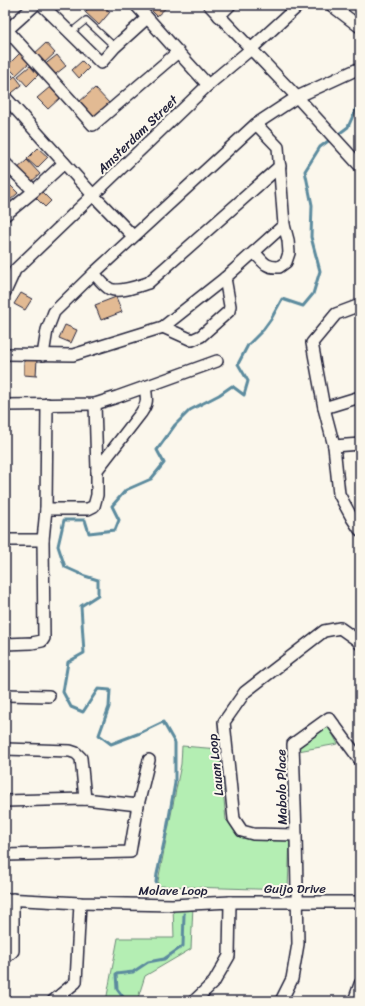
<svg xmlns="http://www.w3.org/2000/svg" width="365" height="1006" viewBox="0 0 365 1006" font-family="Sriracha,sans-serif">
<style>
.green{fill:#b4eeb3;stroke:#6b8877}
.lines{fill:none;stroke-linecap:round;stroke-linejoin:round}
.stream{stroke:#5c8b9e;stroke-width:3}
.building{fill:#e2ba93;stroke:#22223b}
.service-casing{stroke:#22223b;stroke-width:8}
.minor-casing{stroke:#22223b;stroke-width:14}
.service{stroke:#fbf7ec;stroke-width:5.5}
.minor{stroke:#fbf7ec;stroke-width:11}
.labels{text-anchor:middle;stroke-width:4;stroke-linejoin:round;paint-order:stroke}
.street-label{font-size:13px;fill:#22223b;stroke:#fbf7ec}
</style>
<rect width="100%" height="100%" fill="#fbf7ec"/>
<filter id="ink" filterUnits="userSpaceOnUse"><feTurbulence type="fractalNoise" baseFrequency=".025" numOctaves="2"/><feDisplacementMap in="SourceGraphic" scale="8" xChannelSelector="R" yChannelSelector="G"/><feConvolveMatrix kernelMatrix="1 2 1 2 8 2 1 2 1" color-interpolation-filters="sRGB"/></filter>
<g filter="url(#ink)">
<!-- green -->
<g class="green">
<polygon points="328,726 338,744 298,751 298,745"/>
<polygon points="182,746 219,749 226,820 240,834 290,836 288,890 157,886 181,764"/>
<polygon points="173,906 193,906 191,949 145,976 137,1001 106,1001 118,938 174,938"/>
</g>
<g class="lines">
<!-- stream -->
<g class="stream">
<polyline points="336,136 348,127 360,100"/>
<polyline points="156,882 157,874 167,829 175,783 175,743 163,722 140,733 111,744 99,735 109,707 110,690 98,689 83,712 71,707 63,692 68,662 84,653 81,606 98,595 98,580 85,576 65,567 58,546 64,520 85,520 89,533 115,530 119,520 112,506 126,490 151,479 164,463 157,450 175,425 190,410 219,395 232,386 244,395 248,381 238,364 248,345 263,330 271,319 282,299 303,306 313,294 320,271 311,237 312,205 305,171 320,147 331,139"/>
<polyline points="126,1001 117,989 116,974 133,972 148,962 164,959 183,946 184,914"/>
</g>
</g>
<!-- building -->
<g class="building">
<polygon points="92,5 102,5 110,12 99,25 85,12"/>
<polygon points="152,5 167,5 168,6 157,16 149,8"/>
<polygon points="46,43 55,53 42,65 33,55"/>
<polygon points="20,53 29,63 16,75 7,66"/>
<polygon points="57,55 66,66 52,77 43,66"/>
<polygon points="82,61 89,68 79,78 72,70"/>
<polygon points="30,66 38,75 27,86 18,76"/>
<polygon points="5,67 13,76 5,82"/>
<polygon points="15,76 22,85 8,96 5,93 5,85"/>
<polygon points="50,87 60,98 48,109 37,98"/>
<polygon points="95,88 110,104 94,119 79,102"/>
<polygon points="38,148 48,157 37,168 27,159"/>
<polygon points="27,160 40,174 29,184 16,170"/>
<polygon points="6,181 18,193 8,202 5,199 5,182"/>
<polygon points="42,192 51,201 45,207 36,198"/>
<polygon points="21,293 32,299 25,310 14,304"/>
<polygon points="116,297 122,312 101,320 95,305"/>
<polygon points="65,325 77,330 71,343 59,338"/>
<polygon points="24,359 37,359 36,376 24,375"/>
</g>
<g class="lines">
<!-- service casing -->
<g class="service-casing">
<polyline id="service" points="70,33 86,20 115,47"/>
</g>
<!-- minor casing -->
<g class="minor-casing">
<g id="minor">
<polyline points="42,5 101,63 115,47 147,18"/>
<polyline points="209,5 297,97 360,166"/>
<polyline points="331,5 360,27"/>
<polyline points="219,16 230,5"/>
<polyline points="7,30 93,125 178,52 136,5"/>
<polyline points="5,32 35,5"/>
<polyline points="178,52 208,85"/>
<polyline points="5,97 93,195 133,236"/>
<polyline points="5,163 34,191"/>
<path d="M280 166 148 283C138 286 120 293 110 289 104 286 98 278 94 273L256 124 297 97 360 68"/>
<polyline points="5,215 34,191 64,163"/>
<path d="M254 252C263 261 265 268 279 267L286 262 289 253 288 240 284 225 278 147 256 124"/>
<polyline points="5,292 15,270 208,85 251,49 299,5"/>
<polyline points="360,305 336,314 312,343 324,408 334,446 339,494 352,518 360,530"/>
<polyline points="163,327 192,340 201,336 229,311 230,306 225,278"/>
<polyline points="5,354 73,355 163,327 225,278 284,225"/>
<polyline points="43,355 47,330 54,312 94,273"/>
<polyline points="145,387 217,361"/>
<polyline points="95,404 97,470"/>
<path d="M5 405 95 404 117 397 145 387C147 399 148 403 141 413L97 470V495L94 506 88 509H46L43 540 44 638 42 641 32 643 5 644"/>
<polyline points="324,408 360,397"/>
<polyline points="334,446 360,444"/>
<polyline points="46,509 47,404"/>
<polyline points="5,540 43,540"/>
<polyline points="5,695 49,696"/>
<polyline points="5,749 70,751 76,753 81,758 85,799"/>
<polyline points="5,801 85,799 138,805"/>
<polyline points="296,835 253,834 242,831 234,819 224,722 245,692 324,631 340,628 357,640 360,644"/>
<polyline points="5,855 130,852 138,805 149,760"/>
<polyline points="5,899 80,903 172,905 230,902 229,956 214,982 194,1001"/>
<polyline points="230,902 360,902"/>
<polyline points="5,958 13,951 13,899"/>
<polyline points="53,1001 76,982 80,903"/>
<polyline points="281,1001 292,979 298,944 296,835 293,744 329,718 360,760"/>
<polyline points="354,1001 360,984"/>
</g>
</g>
<!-- service -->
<use href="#service" class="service"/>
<!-- minor -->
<use href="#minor" class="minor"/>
</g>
</g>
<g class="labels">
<!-- street labels -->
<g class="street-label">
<text transform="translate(137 134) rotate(-44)" y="5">Amsterdam Street</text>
<text transform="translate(215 765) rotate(-96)" y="5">Lauan Loop</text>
<text transform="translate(281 787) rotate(-91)" y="5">Mabolo Place</text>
<text x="295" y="893">Guijo Drive</text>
<text x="173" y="895">Molave Loop</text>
</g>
</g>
<!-- margin -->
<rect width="365" height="1006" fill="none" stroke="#fbf7ec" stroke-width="20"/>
<rect x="10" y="10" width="345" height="986" fill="none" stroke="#22223b" stroke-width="1.5" filter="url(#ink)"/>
</svg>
